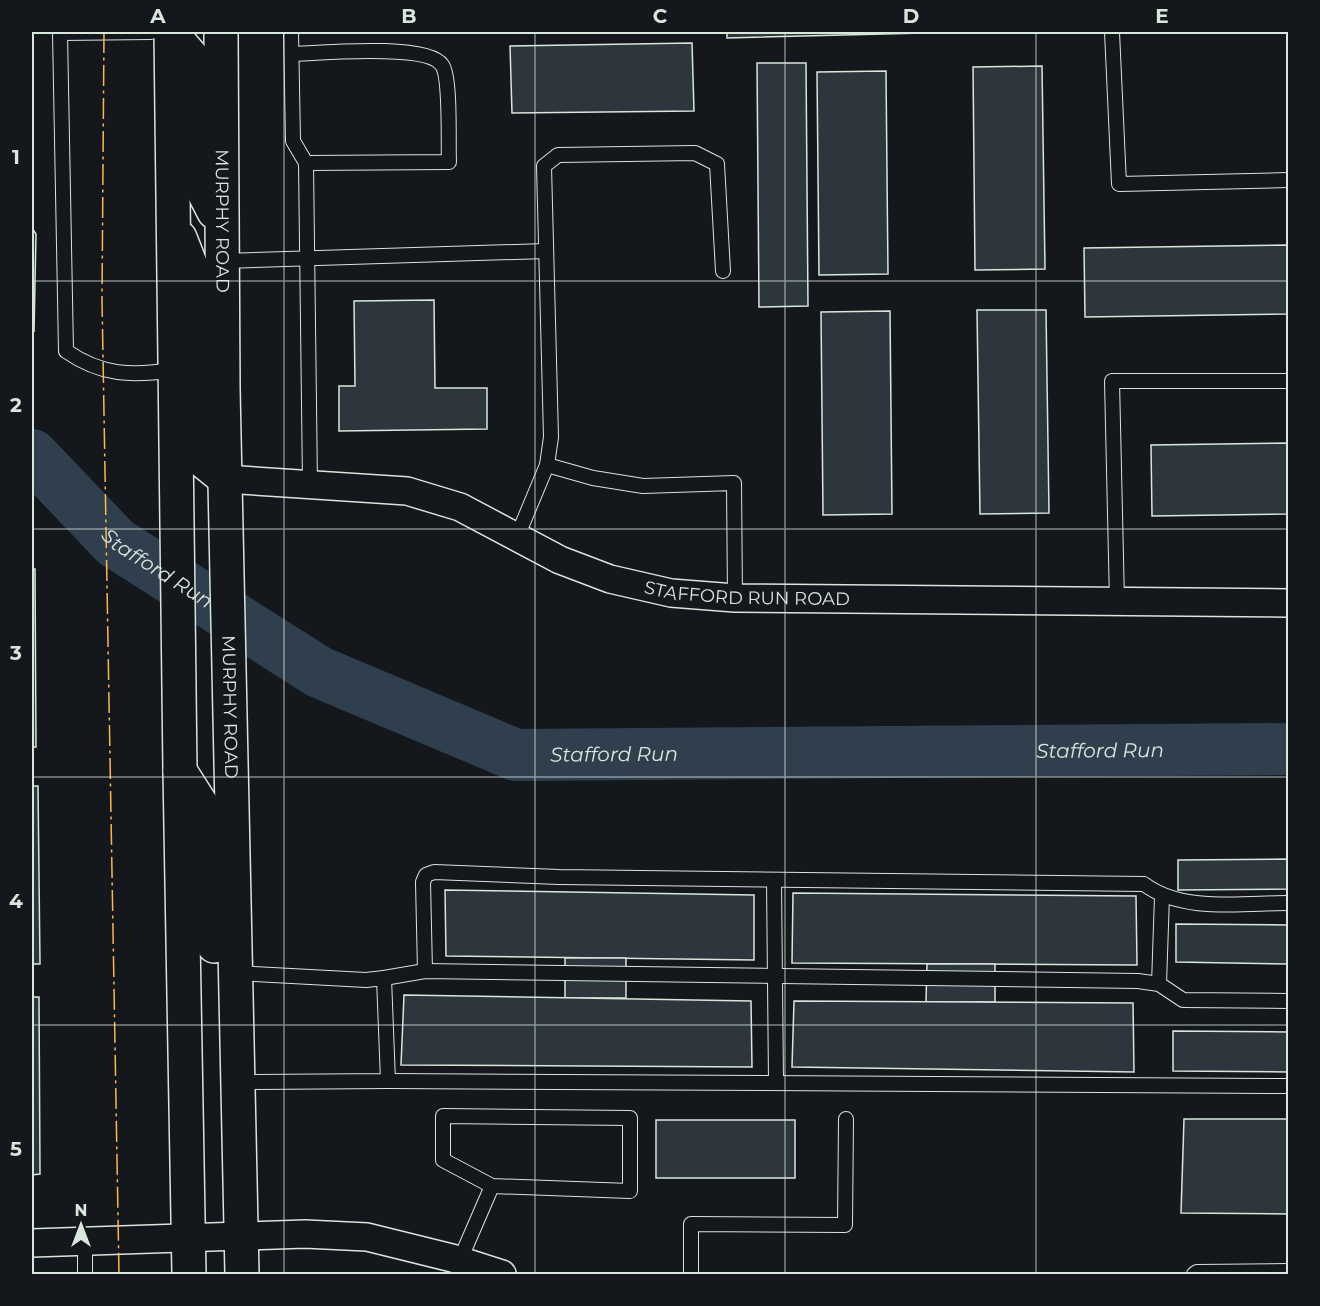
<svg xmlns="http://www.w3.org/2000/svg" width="1320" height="1306" viewBox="0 0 1320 1306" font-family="Montserrat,sans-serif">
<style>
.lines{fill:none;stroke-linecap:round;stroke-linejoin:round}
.river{stroke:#2f3f4d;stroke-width:52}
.building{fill:#2c363c;stroke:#d8e6dc;stroke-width:1.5}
.service-casing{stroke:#d8e6dc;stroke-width:16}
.minor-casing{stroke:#d8e6dc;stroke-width:30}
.primary-casing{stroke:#d8e6dc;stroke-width:36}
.service{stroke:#14181c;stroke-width:14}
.minor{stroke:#14181c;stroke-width:27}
.primary{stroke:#14181c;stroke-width:33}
.power{stroke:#ffb74d;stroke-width:1.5;stroke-dasharray:21 4.5 3 4.5;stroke-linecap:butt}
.grid{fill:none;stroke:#d8e6dc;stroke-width:1.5;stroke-opacity:0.55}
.labels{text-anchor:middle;stroke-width:4.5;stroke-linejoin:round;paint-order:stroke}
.street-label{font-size:18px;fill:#d8e6dc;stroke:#14181c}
.water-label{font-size:20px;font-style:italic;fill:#d8e6dc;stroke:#14181c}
.neatline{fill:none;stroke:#d8e6dc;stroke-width:2}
.grid-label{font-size:20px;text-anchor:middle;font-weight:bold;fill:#d8e6dc}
</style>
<rect width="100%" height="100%" fill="#14181c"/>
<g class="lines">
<!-- river -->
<path class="river" id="s1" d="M32 455 116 543 319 672 516 755 1288 749"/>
</g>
<!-- building -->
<g class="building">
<polygon points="727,32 965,32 727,38"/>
<polygon points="692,43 694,111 512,113 510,46"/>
<polygon points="757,63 806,63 808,306 759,307"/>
<polygon points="1042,66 1045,269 975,270 973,67"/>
<polygon points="886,71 888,274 819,275 817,72"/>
<polygon points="32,228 36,234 34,332 32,328"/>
<polygon points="1288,245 1288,314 1085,317 1084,248"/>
<polygon points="434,300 435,388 487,388 487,429 339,431 339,386 355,386 354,301"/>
<polygon points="977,310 1046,310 1049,513 980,514"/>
<polygon points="890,311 892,514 823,515 821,312"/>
<polygon points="1288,443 1288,514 1152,516 1151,445"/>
<polygon points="32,569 35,569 36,747 32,747"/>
<polygon points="32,786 38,786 40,964 32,964"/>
<polygon points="1288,859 1288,889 1178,890 1178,860"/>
<polygon points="445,890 754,895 754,960 446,956"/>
<polygon points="793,893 1136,896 1137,965 792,963"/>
<polygon points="1176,924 1288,925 1288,964 1176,962"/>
<rect x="565" y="958" width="61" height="40"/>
<polygon points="927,964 995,964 995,1002 926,1002"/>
<polygon points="404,995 751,1001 752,1067 401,1065"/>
<polygon points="32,997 39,997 40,1174 32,1175"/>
<polygon points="794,1001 1133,1003 1134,1072 792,1067"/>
<polygon points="1173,1031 1288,1032 1288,1072 1173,1071"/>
<polygon points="1184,1119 1288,1119 1288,1214 1181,1213"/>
<rect x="656" y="1120" width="139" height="58"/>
</g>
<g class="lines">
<!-- service casing -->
<g class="service-casing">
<g id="service">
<path d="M151 32 60 33 66 351C102 376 132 376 174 370"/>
<polyline points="291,32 293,141 306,163 310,484"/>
<polyline points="1112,32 1119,184 1288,180"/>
<path d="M292 54C320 53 427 43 442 65 451 77 448 144 449 162L306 163"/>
<polyline points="223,261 546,251"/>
<polyline points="547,465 551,437 544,166 558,155 695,153 717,164 723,271"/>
<polyline points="517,537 547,465 593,478 643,486 734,483 735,598"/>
<polyline points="1117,602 1112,381 1288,381"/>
<polyline points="774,880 776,1082"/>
<path d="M425 971 423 882 426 875 434 872 559 877 1144 884C1182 913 1243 903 1288 903"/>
<polyline points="237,973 366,980 384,978 388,1081 239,1082"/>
<polyline points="384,978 425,971 1138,981 1159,984 1183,1000 1288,1001"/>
<polyline points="1159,984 1162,896"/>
<polyline points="388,1081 1288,1086"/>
<polyline points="85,1242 85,1274"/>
<polyline points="460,1260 492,1186 630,1191 630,1118 443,1116 443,1160 492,1186"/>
<polyline points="691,1274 691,1224 845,1225 846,1119"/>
<polyline points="1194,1274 1197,1272 1288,1271"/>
</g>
</g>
<!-- minor casing -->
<g class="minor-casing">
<g id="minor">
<path id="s2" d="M225 479 407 491 460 507 560 560 610 579 671 593 735 598 1288 603"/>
<polyline points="32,1243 305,1234 367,1237 452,1258 502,1274"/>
</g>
</g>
<!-- primary casing -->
<g class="primary-casing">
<g id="primary">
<polyline points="171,32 180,771 189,1274"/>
<path id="s3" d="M221 32 223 389 242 1274"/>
<polyline points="181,44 193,58 199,183 214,212"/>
<polyline points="180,238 198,284 199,458 225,479"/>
<polyline points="180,771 210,818 214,946"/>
</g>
</g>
<!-- service -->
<use href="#service" class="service"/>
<!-- minor -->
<use href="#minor" class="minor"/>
<!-- primary -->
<use href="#primary" class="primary"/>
<!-- power -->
<polyline class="power" points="104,32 102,299 119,1274"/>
</g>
<!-- grid -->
<path class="grid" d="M284 32V1274M535 32V1274M785 32V1274M1036 32V1274M32 281H1288M32 529H1288M32 777H1288M32 1025H1288"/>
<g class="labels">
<!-- street labels -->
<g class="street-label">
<text dy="6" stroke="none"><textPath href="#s3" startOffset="189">MURPHY ROAD</textPath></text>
<text dy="6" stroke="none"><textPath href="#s2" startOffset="543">STAFFORD RUN ROAD</textPath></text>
<text dy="6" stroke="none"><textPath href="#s3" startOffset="675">MURPHY ROAD</textPath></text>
</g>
<!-- water labels -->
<g class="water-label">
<text dy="7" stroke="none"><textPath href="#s1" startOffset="170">Stafford Run</textPath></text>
<text dy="7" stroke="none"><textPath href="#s1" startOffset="1160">Stafford Run</textPath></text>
<text dy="7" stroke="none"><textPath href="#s1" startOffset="674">Stafford Run</textPath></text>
</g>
</g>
<!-- border -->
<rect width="1320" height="1306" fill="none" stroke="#14181c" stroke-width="66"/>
<!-- north arrow -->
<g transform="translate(81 1225)" stroke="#14181c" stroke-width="4.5" paint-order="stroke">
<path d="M0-4.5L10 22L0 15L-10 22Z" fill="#d8e6dc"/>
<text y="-9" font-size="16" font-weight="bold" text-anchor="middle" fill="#d8e6dc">N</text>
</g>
<rect x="33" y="33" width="1254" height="1240" class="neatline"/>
<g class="grid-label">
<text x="158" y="23">A</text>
<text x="409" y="23">B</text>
<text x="660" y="23">C</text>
<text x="911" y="23">D</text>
<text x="1162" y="23">E</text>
<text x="16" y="164">1</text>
<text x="16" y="412">2</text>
<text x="16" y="660">3</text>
<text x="16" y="908">4</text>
<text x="16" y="1156">5</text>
</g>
</svg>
